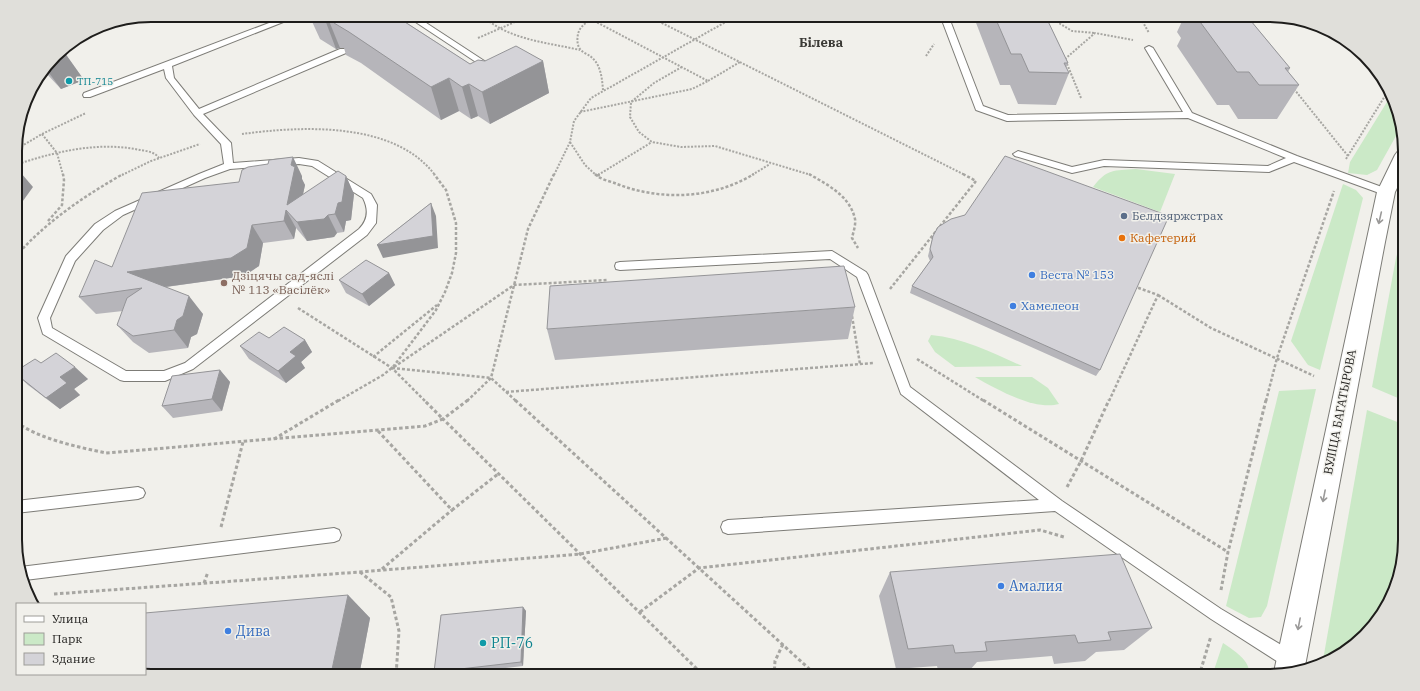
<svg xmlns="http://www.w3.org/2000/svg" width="1420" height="691" viewBox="0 0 1420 691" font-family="'IBM Plex Serif',serif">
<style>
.green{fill:#cbe9c7}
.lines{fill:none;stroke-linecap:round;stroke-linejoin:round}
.lane-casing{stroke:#7d7c77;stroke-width:2}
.secondary-casing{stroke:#7d7c77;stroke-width:2}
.path-far2{stroke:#a7a6a2;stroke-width:2;stroke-dasharray:2 1.5;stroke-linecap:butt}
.path-far1{stroke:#a7a6a2;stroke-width:2.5;stroke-dasharray:3 2;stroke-linecap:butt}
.path{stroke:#a7a6a2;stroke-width:3;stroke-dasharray:3.5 2.5;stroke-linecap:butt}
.lane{fill:#fff;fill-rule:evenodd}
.secondary{fill:#fff;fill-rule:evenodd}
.wall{fill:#b6b5ba}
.shaded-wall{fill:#949497}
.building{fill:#d4d3d8;stroke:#949497}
.oneway{stroke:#9a9998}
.culture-dot{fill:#0f9aa8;stroke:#f1f0eb;stroke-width:1.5}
.service-dot{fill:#5c6f8a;stroke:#f1f0eb;stroke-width:1.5}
.food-dot{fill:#e8710a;stroke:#f1f0eb;stroke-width:1.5}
.shop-dot{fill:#3f7fe0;stroke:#f1f0eb;stroke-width:1.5}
.education-dot{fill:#8d6e63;stroke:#f1f0eb;stroke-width:1.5}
.labels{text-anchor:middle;stroke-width:3;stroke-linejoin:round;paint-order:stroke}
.far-culture-label{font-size:10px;fill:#0d838f;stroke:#f1f0eb;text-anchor:start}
.service-label{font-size:12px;fill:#4e5e75;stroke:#f1f0eb;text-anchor:start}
.food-label{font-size:12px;fill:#c56008;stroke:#f1f0eb;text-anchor:start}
.shop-label{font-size:12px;fill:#366cbe;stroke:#f1f0eb;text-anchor:start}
.education-label{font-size:12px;fill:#785e54;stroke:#f1f0eb;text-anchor:start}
.street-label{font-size:12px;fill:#1e1d1b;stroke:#f1f0eb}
.far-district-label{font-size:13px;font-weight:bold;fill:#3b3a36;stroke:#f1f0eb}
.near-shop-label{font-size:14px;fill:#366cbe;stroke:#f1f0eb;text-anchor:start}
.near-culture-label{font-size:14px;fill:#0d838f;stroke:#f1f0eb;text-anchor:start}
.rim{fill:none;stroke:#1e1d1b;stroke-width:2}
</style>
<rect width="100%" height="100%" fill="#f1f0eb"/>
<!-- green -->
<g class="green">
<polygon points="1064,15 1118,15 1122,21 1066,20"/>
<polygon points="1390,97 1401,127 1377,170 1367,175 1348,173 1350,162"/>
<path d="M1136 169 1175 174 1160 212 1093 187C1108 168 1113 171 1136 169Z"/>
<polygon points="1343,184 1356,190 1363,198 1320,370 1308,365 1291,341"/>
<polygon points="1404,228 1405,401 1372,387 1396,258"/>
<path d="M931 335C964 338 993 353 1022 366L955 367 935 352 928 341Z"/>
<path d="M975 377H1032L1048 388 1059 404C1035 411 996 389 975 377Z"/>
<polygon points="1316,389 1267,606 1261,617 1249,618 1226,606 1279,391"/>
<polygon points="1367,410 1405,425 1405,540 1391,600 1344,653 1323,660"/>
<path d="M1223 643C1233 650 1252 661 1249 676H1212Z"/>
</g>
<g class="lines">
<!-- lane casing -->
<g class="lane-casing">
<g id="lane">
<path d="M290 15H301L172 66 174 78 199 109 340 49H346L347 51 346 53 203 114 231 143 233 163 299 158 318 161 371 194 377 205 376 223 367 235 193 369 165 381H124L120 380 43 334 38 318 66 256 95 224 115 211 199 174 224 164 221 144 194 115 166 78 164 69 90 97H84L83 95 84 93ZM299 164 312 166 363 198C369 210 368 220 359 229L185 363 164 371H126L52 328 50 318 75 261 103 230 123 215 205 178 230 169Z"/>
<polygon points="405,15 414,15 492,66 491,68 485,68"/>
<polygon points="940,15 948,15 983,106 1008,115 1183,112 1145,48 1149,46 1153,48 1192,113 1297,156 1390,190 1391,192 1390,194 1382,194 1294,162 1269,172 1104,166 1072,173 1015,156 1013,154 1018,151 1072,167 1104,160 1268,166 1286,158 1188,118 1007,121 976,110"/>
<polygon points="832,251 866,272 868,275 910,387 1062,501 1221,609 1298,655 1300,661 1298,667 1292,669 1286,667 1211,619 1055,511 728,534 723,532 721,527 723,522 728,520 1039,500 901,394 857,277 830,259 620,270 616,269 615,266 616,263 620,262"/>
<polygon points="138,487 143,489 145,493 143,497 138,499 16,513 16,501"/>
<polygon points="334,528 339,530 341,535 339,540 334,542 25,580 20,567"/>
</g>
</g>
<!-- secondary casing -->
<g class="secondary-casing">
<polygon id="secondary" points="1404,150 1404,174 1395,192 1385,242 1305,666 1276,676 1274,672 1377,192 1395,155 1398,151"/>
</g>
<!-- path-far2 -->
<g class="path-far2">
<path d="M481 15C509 40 545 42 580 50"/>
<polyline points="646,15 965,175"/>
<polyline points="1049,15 1049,17 1072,31 1095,33"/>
<polyline points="1139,15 1149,33"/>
<polyline points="478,38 531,15"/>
<polyline points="926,56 934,44"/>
<polyline points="682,67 654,83 631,102 630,117 639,132 652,142 681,147 715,146 811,175"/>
<polyline points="708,81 740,62"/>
<polyline points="1294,89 1348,156"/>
<path d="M603 90C602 78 601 64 590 56 587 54 582 52 580 49 577 45 577 39 578 34 584 10 630 18 649 17"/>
<polyline points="1081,98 1065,59 1095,33 1133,40"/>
<polyline points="580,112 692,89 708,81 583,15"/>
<polyline points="42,134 57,153 63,175"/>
<path d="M242 134C302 126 394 121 435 175"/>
<polyline points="570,142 585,165 596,175"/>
<polyline points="15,150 42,134 86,113"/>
<polyline points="1346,159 1388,91"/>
<path d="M15 165C54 152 98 141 140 150 147 151 155 152 159 158"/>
<polyline points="122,175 151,161 200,144"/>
<polyline points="554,175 570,142 574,121 591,98 738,15"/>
<polyline points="598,175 652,142"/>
<polyline points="752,175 770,164"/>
</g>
<!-- path-far1 -->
<g class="path-far1">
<path d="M595 174C601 180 610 181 617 184 661 201 713 199 754 174"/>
<path d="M809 174C828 185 850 196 855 219 856 225 853 233 852 238L858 248"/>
<polyline points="597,176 600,174"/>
<polyline points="48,221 62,205 64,180 63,174"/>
<path d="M16 256C47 221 83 197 123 174"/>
<polyline points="890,289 976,181 963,174"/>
<polyline points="1158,295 1211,328 1314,376"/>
<polyline points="298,308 392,368 425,401"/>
<polyline points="852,316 860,364"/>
<polyline points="373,357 437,305"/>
<polyline points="917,359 984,401"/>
<polyline points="394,367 514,285 608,280"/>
<polyline points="392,368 491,378 516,401"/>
<polyline points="506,392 874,363"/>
<polyline points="338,401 383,375 393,367 436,310 445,292 452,273 456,253 456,223 446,190 434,174"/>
<polyline points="467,401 491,378 528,229 554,174"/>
<polyline points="1109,401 1158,295 1136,287"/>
<polyline points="1266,401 1277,358 1334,191"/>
</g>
<!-- path -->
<g class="path">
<polyline points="468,400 443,419 704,676"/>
<polyline points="515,400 817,676"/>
<polyline points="983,400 1228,552"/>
<path d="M16 422C39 439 78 447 106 453L425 426 443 419 424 400"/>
<polyline points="16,429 23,428"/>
<polyline points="378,431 452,510 498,474"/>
<polyline points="274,439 339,400"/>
<polyline points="1067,487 1081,461 1109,400"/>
<polyline points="221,527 243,442"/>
<polyline points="382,569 452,510"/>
<polyline points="360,572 391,597 399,631 396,676"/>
<polyline points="204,583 208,572"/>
<polyline points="1221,590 1228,552 1266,400"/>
<polyline points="54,594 360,572 580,554 667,538"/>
<polyline points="640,612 699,568 1040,530 1064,537"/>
<polyline points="774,676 775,661 783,644"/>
<polyline points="1199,676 1211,636"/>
</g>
<!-- lane -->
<use href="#lane" class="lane"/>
<!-- secondary -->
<use href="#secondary" class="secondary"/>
</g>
<!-- wall -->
<g class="wall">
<polygon points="309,15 400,15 401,19 470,64 485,61 543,61 549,93 490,124 478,116 471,119 459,111 441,120 361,63 346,55 344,48 340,48 336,49 320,39"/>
<polygon points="973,15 1045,15 1068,63 1066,68 1069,73 1056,105 1018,104 1010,85 1000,85"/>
<polygon points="1185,15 1246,15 1290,68 1288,72 1299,85 1277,119 1238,119 1229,105 1217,105 1177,46 1181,38 1177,32"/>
<polygon points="62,49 84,80 61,89 44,71"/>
<polygon points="302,176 302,179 305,185 303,194 346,176 354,194 351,220 346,221 344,232 337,233 334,237 307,241 296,228 294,239 263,243 259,266 244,276 166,287 203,314 197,334 191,337 188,348 149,353 133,342 117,325 123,311 96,314 79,297 112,267"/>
<polygon points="933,236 1100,370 1096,376 910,293 912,286 930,261 928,256"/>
<polygon points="389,273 395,285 369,306 346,293 339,280"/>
<polygon points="855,307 848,339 555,360 547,329"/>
<polygon points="305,340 312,352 301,362 305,368 286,383 249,359 240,346"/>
<polygon points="41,363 88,379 74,389 80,395 60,409 28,385 16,374"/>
<polygon points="220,370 230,382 222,411 173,418 162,406"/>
<polygon points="890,572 1152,628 1124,650 1096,652 1085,661 1054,664 1052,656 977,662 969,671 939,674 937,666 896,669 879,596"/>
<polygon points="348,595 370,618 359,676 151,676"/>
<polygon points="523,607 526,611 523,666 438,676 434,672"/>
</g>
<!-- shaded-wall -->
<g class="shaded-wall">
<polygon points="394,15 400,15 409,44"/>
<polygon points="327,16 340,48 336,49 324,17"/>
<polygon points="62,49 84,80 61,89 46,69"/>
<polygon points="543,61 549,93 490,124 482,92"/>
<polygon points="449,78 459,111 441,120 431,87"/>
<polygon points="469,84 478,116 471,119 462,87"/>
<polygon points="293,157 302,176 302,179 305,185 297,222 287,205 291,165"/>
<polygon points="15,166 33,187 15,212"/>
<polygon points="346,176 354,194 351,220 346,221 344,232 335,214 338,203"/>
<polygon points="431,203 436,216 438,248 383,258 377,245"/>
<polygon points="286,210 296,228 294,239 284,221"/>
<polygon points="328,215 337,233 334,237 307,241 297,222"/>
<polygon points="252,225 263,243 259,266 244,276 143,290 127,272"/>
<polygon points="389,273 395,285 369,306 362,294"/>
<polygon points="189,296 203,314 197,334 191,337 188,348 174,330 177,320"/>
<polygon points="305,340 312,352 301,362 305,368 286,383 278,371 290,352"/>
<polygon points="75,367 88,379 74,389 80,395 60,409 46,398 60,377"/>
<polygon points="220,370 230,382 222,411 212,399"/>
<polygon points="348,595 370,618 359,676 334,676 331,674"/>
<polygon points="523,607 526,611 523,666 521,662"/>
</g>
<!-- building -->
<g class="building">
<polygon points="319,15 394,15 470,64 478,60 485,61 516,46 543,61 482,92 469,84 462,87 449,78 431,87 349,32 334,23 336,20 335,17 327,16 324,17"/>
<polygon points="994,15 1045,15 1068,63 1064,63 1069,73 1029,72 1021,54 1011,54"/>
<polygon points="1195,15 1246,15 1290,68 1285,68 1299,85 1259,85 1249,72 1237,72"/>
<polygon points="1005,156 1169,216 1100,370 912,286 933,257 930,249 933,236 938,227 951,219 965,215"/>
<polygon points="293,157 291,165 295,167 287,205 338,171 346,176 342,202 338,203 335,214 328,215 324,219 297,222 286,210 284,221 252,225 247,248 231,258 127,272 189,296 183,316 177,320 174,330 133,336 117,325 127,298 142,288 79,297 95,260 112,267 142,193 239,182 242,170 248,167 268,164 269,160"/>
<polygon points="431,203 433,236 377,245"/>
<polygon points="366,260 389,273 362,294 339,280"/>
<polygon points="844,266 855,307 547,329 550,286"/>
<polygon points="284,327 305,340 290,352 296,356 278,371 240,346 259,332 269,338"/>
<polygon points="56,353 75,367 60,377 67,383 46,398 16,374 16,371 35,359 41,363"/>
<polygon points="220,370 212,399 162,406 172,376"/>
<polygon points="1120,554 1152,628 1108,632 1111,640 1078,643 1075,635 985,642 987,651 955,653 953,645 908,649 890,572"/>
<polygon points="348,595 331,674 309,675 309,676 151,676 143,674 145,674 145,613"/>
<polygon points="523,607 521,662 434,672 441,615"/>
</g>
<!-- one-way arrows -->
<defs><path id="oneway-shaft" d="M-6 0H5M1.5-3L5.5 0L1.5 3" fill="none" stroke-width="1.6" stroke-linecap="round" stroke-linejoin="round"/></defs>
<g class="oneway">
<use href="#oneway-shaft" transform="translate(1380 218) rotate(103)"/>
<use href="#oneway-shaft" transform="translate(1324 496) rotate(101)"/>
<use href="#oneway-shaft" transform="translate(1299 624) rotate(101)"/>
</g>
<!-- markers -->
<g class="culture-dot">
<circle cx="69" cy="81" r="4"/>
<circle cx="483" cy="643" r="4"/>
</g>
<circle class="service-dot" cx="1124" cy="216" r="4"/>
<circle class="food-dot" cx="1122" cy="238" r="4"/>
<g class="shop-dot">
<circle cx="1032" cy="275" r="4"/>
<circle cx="1013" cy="306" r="4"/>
<circle cx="1001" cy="586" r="4"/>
<circle cx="228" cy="631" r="4"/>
</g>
<circle class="education-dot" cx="224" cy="283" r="4"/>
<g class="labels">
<!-- far-culture labels -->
<g class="far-culture-label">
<text x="77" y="85">ТП-715</text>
</g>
<!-- service labels -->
<g class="service-label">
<text x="1132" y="220">Белдзяржстрах</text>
</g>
<!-- food labels -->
<g class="food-label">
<text x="1130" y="242">Кафетерий</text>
</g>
<!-- shop labels -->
<g class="shop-label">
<text x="1040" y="279">Веста № 153</text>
<text x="1021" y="310">Хамелеон</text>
</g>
<!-- education labels -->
<g class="education-label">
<text x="232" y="280">Дзіцячы сад-яслі<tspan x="232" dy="14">№ 113 «Васілёк»</tspan></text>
</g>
<!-- street labels -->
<g class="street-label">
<text transform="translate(1340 412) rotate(-79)" y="4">ВУЛІЦА БАГАТЫРОВА</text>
</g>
<!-- far-district labels -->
<g class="far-district-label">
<text x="821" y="47">Білева</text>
</g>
<!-- near-shop labels -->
<g class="near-shop-label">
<text x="1009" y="591">Амалия</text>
<text x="236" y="636">Дива</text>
</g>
<!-- near-culture labels -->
<g class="near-culture-label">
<text x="491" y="648">РП-76</text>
</g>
</g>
<!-- crop -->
<path d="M0 0H1420V691H0ZM151 22H1269A129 129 0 0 1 1398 151V540A129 129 0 0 1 1269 669H151A129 129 0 0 1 22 540V151A129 129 0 0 1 151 22Z" fill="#e0dfda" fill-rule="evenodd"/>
<path class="rim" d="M151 22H1269A129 129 0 0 1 1398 151V540A129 129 0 0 1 1269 669H151A129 129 0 0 1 22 540V151A129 129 0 0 1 151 22Z"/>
<!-- legend -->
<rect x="16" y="603" width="130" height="72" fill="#f1f0eb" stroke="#9d9c98"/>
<rect x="24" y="616" width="20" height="6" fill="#ffffff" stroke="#9d9c98"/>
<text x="52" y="623" font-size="12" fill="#1e1d1b">Улица</text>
<rect x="24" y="633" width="20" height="12" fill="#cbe9c7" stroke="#9d9c98"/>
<text x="52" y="643" font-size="12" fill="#1e1d1b">Парк</text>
<rect x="24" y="653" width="20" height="12" fill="#d4d3d8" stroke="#9d9c98"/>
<text x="52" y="663" font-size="12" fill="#1e1d1b">Здание</text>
</svg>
